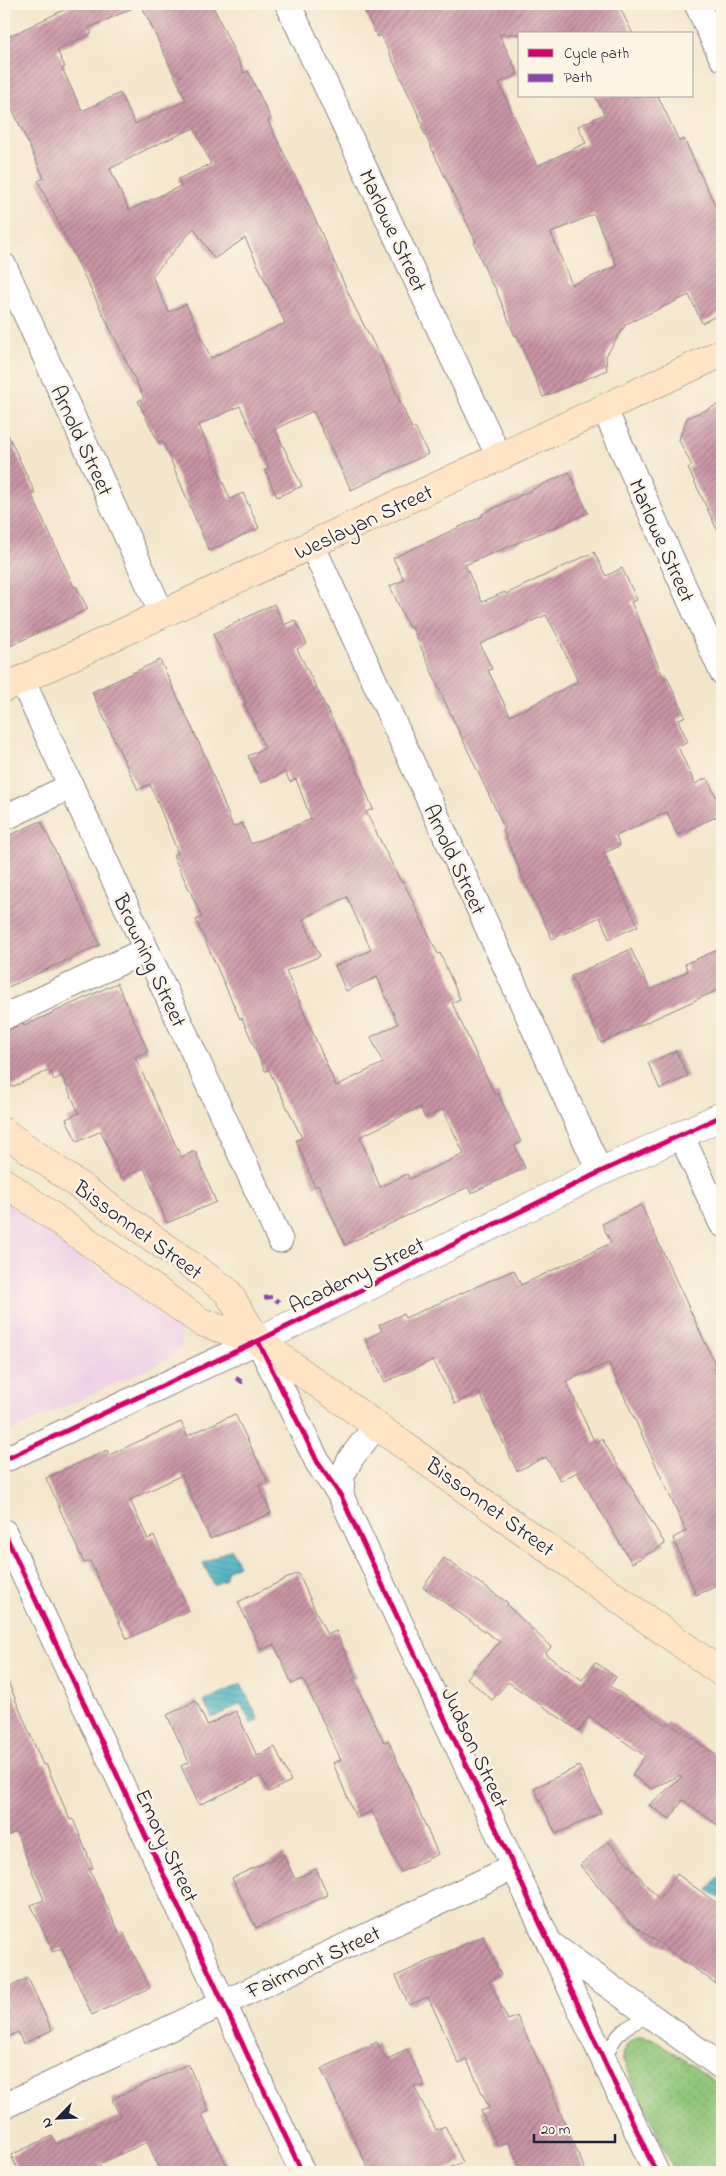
<svg xmlns="http://www.w3.org/2000/svg" width="726" height="2176" viewBox="0 0 726 2176" font-family="'Indie Flower',sans-serif">
<style>
.built{fill:#efd0e7}
.grass{fill:url(#grass-dots);stroke:#587359}
.water{fill:url(#water-rules);stroke:#32687e}
.building{fill:url(#building-hatch);fill-rule:evenodd}
.lines{fill:none;stroke-linecap:round;stroke-linejoin:round}
.service-casing{stroke:#8a8483;stroke-width:14}
.minor-casing{stroke:#8a8483;stroke-width:27}
.tertiary-casing{stroke:#8a8483;stroke-width:29}
.secondary-casing{stroke:#8a8483;stroke-width:29}
.service{stroke:#fff;stroke-width:12}
.minor{stroke:#fff;stroke-width:25}
.tertiary{stroke:#fff;stroke-width:28}
.secondary{stroke:#ffe4c6;stroke-width:28}
.quiet{stroke:#8e44ad;stroke-width:4;stroke-dasharray:8 4;stroke-linecap:butt}
.cycleway-casing{stroke:#fcf5e5;stroke-width:8}
.cycleway{stroke:#d6006c;stroke-width:5}
.labels{text-anchor:middle;stroke-width:5;stroke-linejoin:round;paint-order:stroke}
.street-label{font-size:22px;fill:#22223b;stroke:#fcf5e5}
</style>
<defs>
<pattern id="grass-dots" width="8" height="8" patternUnits="userSpaceOnUse" patternTransform="scale(1.25)"><rect width="8" height="8" fill="#8dc477"/><path d="M2 2h.1M6 6h.1" fill="none" stroke="#79a868" stroke-width="1.8" stroke-linecap="round"/></pattern>
<pattern id="water-rules" width="6" height="5" patternUnits="userSpaceOnUse" patternTransform="scale(1.25)"><rect width="6" height="5" fill="#42afc0"/><path d="M0 2.5h6" fill="none" stroke="#378e9d"/></pattern>
<pattern id="building-hatch" width="6" height="6" patternUnits="userSpaceOnUse" patternTransform="scale(1.25)"><rect width="6" height="6" fill="#c996a6"/><path d="M-1 1l2-2M0 6l6-6M5 7l2-2" fill="none" stroke="#a37a88"/></pattern>
</defs>
<rect width="100%" height="100%" fill="#fcf5e5"/>
<filter id="ink" filterUnits="userSpaceOnUse"><feTurbulence type="fractalNoise" baseFrequency=".02" numOctaves="2"/><feDisplacementMap in="SourceGraphic" scale="10" xChannelSelector="R" yChannelSelector="G"/><feConvolveMatrix kernelMatrix="1 2 1 2 8 2 1 2 1" color-interpolation-filters="sRGB"/></filter>
<filter id="wash" filterUnits="userSpaceOnUse"><feTurbulence type="fractalNoise" baseFrequency=".0096" numOctaves="4" result="noise"/><feDisplacementMap in="SourceGraphic" scale="20" xChannelSelector="R" yChannelSelector="G"/><feGaussianBlur stdDeviation="1.12" result="paint"/><feColorMatrix in="noise" values="0 0 0 0 0 0 0 0 0 0 0 0 0 0 0 0 0 1.4 0 .05"/><feComposite in="paint" operator="in"/></filter>
<g filter="url(#wash)">
<rect width="100%" height="100%" fill="#f3e6cb"/>
<!-- built -->
<polygon class="built" points="4,1201 178,1326 182,1338 181,1347 169,1359 4,1434"/>
<!-- grass -->
<path class="grass" d="M642 2036 657 2041 722 2086V2172H675L623 2060C623 2047 629 2038 642 2036Z"/>
<!-- water -->
<g class="water">
<polygon points="231,1549 239,1565 228,1570 225,1580 214,1585 203,1563"/>
<polygon points="241,1684 259,1720 251,1724 241,1704 212,1718 204,1701"/>
<polygon points="718,1877 722,1880 722,1900 708,1890"/>
</g>
<g id="blocks">
<!-- building -->
<g class="building">
<path d="M76 4H212L244 73 248 71 271 119 268 121 302 190 355 308 381 358 412 429 415 427 428 454 351 490 313 411 275 429 302 486 277 497 265 470 269 468 240 406 199 425 230 499 243 493 259 528 209 551 163 442 159 444 138 401 144 398 38 181 44 178 4 91V39ZM141 4 186 100 135 124 120 93 82 111 62 68 65 67 57 50 92 33 89 28ZM194 128 211 164 178 179 181 186 129 210 110 169 147 149ZM194 228 214 259 245 238 285 323 211 358 186 304 169 312 152 276Z"/>
<path d="M383 4H618L633 34H499L518 74 499 83 537 166 586 143 578 126 604 114 595 96H658L679 141 684 139 722 220V313L702 323 689 295 626 324 606 356 607 370 543 397 517 335 515 336 494 285H492L474 243 476 242 421 126 423 125 381 35 377 37 365 12ZM594 214 617 266 572 285 551 233Z"/>
<polygon points="722,403 722,540 688,468 692,466 679,440 687,418"/>
<polygon points="4,426 35,493 32,495 74,587 76,586 88,609 4,649"/>
<path d="M569 472 588 513 465 565 482 602 505 592 506 594 594 552 606 576 622 568 637 600 631 602 664 679 667 677 685 716 678 720 688 742 678 747 695 784 707 778 722 809V814L677 835 667 812 616 836 620 846 604 853 638 926 609 939 600 917 552 939 521 873 503 830 505 829 445 702 412 627 409 628 390 586 404 580 393 558 483 516 482 514ZM546 615 558 637 578 682 510 716 488 670 492 669 480 644Z"/>
<path d="M274 604 284 625 295 620 307 644 297 649 356 767 373 809 366 812 401 882 403 881 438 954 440 953 460 999 452 1003 495 1095 498 1093 521 1142 515 1146 525 1168 471 1193 468 1187 345 1245 318 1185 315 1187 296 1140 302 1138 269 1070 265 1071 242 1018 240 1019 196 920 202 917 173 855 178 853 150 784 138 790 92 692 160 660 206 758 233 827 242 823 251 844 311 819 296 779 290 782 285 772 261 783 248 756 265 748 244 703 246 702 213 634ZM347 897 371 950 335 966 346 991 377 977 398 1024 371 1037 383 1063 336 1086 286 971 320 956 303 919ZM420 1107 425 1118 443 1109 464 1154 409 1179 407 1174 380 1187 360 1137Z"/>
<polygon points="41,821 100,945 4,989 4,838"/>
<polygon points="722,948 722,988 601,1043 571,976 631,949 650,990 688,971 685,964"/>
<polygon points="117,983 148,1051 135,1057 181,1157 195,1151 216,1202 167,1223 144,1168 121,1178 101,1131 77,1142 66,1119 79,1113 62,1076 54,1080 50,1070 12,1087 4,1069 4,1031 23,1024 24,1026"/>
<polygon points="676,1051 688,1076 660,1089 648,1063"/>
<polygon points="641,1205 717,1368 713,1369 722,1388 722,1584 696,1595 673,1538 686,1531 609,1363 566,1381 595,1443 602,1439 665,1544 632,1563 577,1472 561,1481 546,1457 517,1471 479,1392 455,1404 433,1360 385,1382 365,1339 382,1331 379,1325 403,1314 405,1318 514,1270 521,1285 611,1243 602,1224"/>
<polygon points="235,1414 268,1482 259,1486 271,1513 210,1539 182,1475 130,1500 148,1539 154,1536 189,1610 127,1639 90,1561 84,1563 46,1478 107,1450 109,1455 181,1422 187,1436"/>
<polygon points="444,1558 508,1603 507,1605 551,1647 545,1654 582,1680 595,1662 616,1677 610,1686 666,1725 668,1722 722,1759 722,1828 683,1800 670,1819 649,1805 682,1777 680,1775 652,1789 632,1775 645,1756 589,1717 579,1731 508,1682 492,1700 467,1678 500,1642 423,1587"/>
<polygon points="298,1573 327,1635 336,1631 356,1678 353,1679 384,1742 388,1740 438,1854 401,1872 372,1811 356,1818 333,1763 341,1760 303,1679 292,1684 274,1644 261,1650 238,1602"/>
<polygon points="4,1672 43,1765 46,1764 70,1820 73,1819 93,1868 89,1869 120,1934 123,1932 150,1988 92,2015 62,1948 53,1952 31,1905 44,1900 16,1832 4,1837"/>
<polygon points="196,1701 207,1725 236,1711 257,1756 275,1747 291,1781 269,1792 261,1776 199,1805 181,1766 189,1762 167,1715"/>
<polygon points="579,1766 601,1813 556,1834 534,1788"/>
<polygon points="608,1841 659,1899 677,1874 722,1907 722,1988 628,1921 580,1865"/>
<polygon points="283,1854 295,1879 316,1869 328,1895 256,1928 232,1878"/>
<polygon points="483,1936 501,1975 489,1981 508,2020 517,2016 554,2094 553,2095 586,2172 522,2172 509,2142 498,2147 481,2111 489,2108 467,2060 459,2064 428,1997 409,2005 396,1976"/>
<polygon points="28,1978 52,2030 23,2044 18,2032 4,2039 4,1990"/>
<polygon points="377,2042 386,2060 407,2049 425,2086 414,2086 436,2130 445,2126 463,2162 440,2172 370,2172 321,2069"/>
<polygon points="188,2064 209,2111 202,2114 230,2172 161,2172 147,2142 99,2164 103,2172 19,2172 11,2155 52,2136 56,2144 120,2116 112,2099"/>
</g>
</g>
</g>
<g filter="url(#ink)">
<use href="#blocks" fill-opacity="0" stroke="#8a8483" stroke-width="1"/>
<g class="lines">
<!-- service casing -->
<g class="service-casing">
<path id="service" d="M606 2059C615 2032 626 2025 652 2016"/>
</g>
<!-- minor casing -->
<g class="minor-casing">
<g id="minor">
<polyline points="288,4 499,457"/>
<polyline points="697,4 722,58"/>
<polyline points="4,266 162,614"/>
<polyline points="604,408 722,672"/>
<polyline points="312,545 600,1172"/>
<polyline points="22,680 280,1240"/>
<polyline points="4,818 71,786"/>
<polyline points="4,1017 146,950"/>
<polyline points="681,1135 722,1224"/>
<polyline points="4,1460 258,1341 318,1463 341,1496 656,2172"/>
<polyline points="341,1496 342,1476 351,1458 377,1425"/>
<polyline points="4,1532 302,2172"/>
<polyline points="552,1945 722,2067"/>
<polyline points="4,2106 514,1867"/>
</g>
</g>
<!-- tertiary casing -->
<g class="tertiary-casing">
<polyline id="tertiary" points="258,1341 600,1172 722,1116"/>
</g>
<!-- secondary casing -->
<g class="secondary-casing">
<g id="secondary">
<polyline points="4,688 722,353"/>
<polyline points="4,1132 227,1291 258,1341"/>
<polyline points="4,1182 201,1322 258,1341 722,1673"/>
</g>
</g>
<!-- service -->
<use href="#service" class="service"/>
<!-- minor -->
<use href="#minor" class="minor"/>
<!-- tertiary -->
<use href="#tertiary" class="tertiary"/>
<!-- secondary -->
<use href="#secondary" class="secondary"/>
<!-- quiet -->
<g class="quiet">
<polyline points="264,1298 272,1297 279,1302"/>
<polyline points="236,1378 242,1382 246,1379"/>
</g>
<!-- cycleway casing -->
<g class="cycleway-casing">
<g id="cycleway">
<polyline points="258,1341 318,1463 341,1496 656,2172"/>
<polyline points="4,1460 258,1341 600,1172 722,1116"/>
<polyline points="4,1532 302,2172"/>
</g>
</g>
<!-- cycleway -->
<use href="#cycleway" class="cycleway"/>
</g>
</g>
<g class="labels">
<!-- street labels -->
<g class="street-label">
<text transform="translate(394 230) rotate(65)" y="8">Marlowe Street</text>
<text transform="translate(83 440) rotate(65)" y="8">Arnold Street</text>
<text transform="translate(363 521) rotate(-25)" y="8">Weslayan Street</text>
<text transform="translate(663 540) rotate(66)" y="8">Marlowe Street</text>
<text transform="translate(456 859) rotate(65)" y="8">Arnold Street</text>
<text transform="translate(151 960) rotate(65)" y="8">Browning Street</text>
<text transform="translate(139 1229) rotate(36)" y="8">Bissonnet Street</text>
<text transform="translate(356 1274) rotate(-26)" y="8">Academy Street</text>
<text transform="translate(491 1506) rotate(36)" y="8">Bissonnet Street</text>
<text transform="translate(476 1747) rotate(65)" y="8">Judson Street</text>
<text transform="translate(168 1845) rotate(65)" y="8">Emory Street</text>
<text transform="translate(313 1961) rotate(-25)" y="8">Fairmont Street</text>
</g>
</g>
<!-- margin -->
<rect width="726" height="2176" fill="none" stroke="#fcf5e5" stroke-width="20"/>
<!-- legend -->
<rect x="518" y="32" width="175" height="65" fill="#fcf5e5" stroke="#a5a1a1"/>
<rect x="528" y="49" width="25" height="8" fill="#d6006c" stroke="#a5a1a1"/>
<text x="564" y="58" font-size="15" fill="#22223b">Cycle path</text>
<rect x="528" y="74" width="25" height="8" fill="#8e44ad" stroke="#a5a1a1"/>
<text x="564" y="82" font-size="15" fill="#22223b">Path</text>
<!-- north arrow -->
<g transform="translate(58 2118) rotate(246)" stroke="#fcf5e5" stroke-width="4" paint-order="stroke">
<path d="M0-4L9 19L0 12L-9 19Z" fill="#22223b"/>
<text y="-8" font-size="14" font-weight="bold" text-anchor="middle" fill="#22223b">N</text>
</g>
<!-- scale -->
<path d="M534 2134v8h81v-8" fill="none" stroke="#22223b" stroke-width="2.5"/>
<text x="541" y="2134" font-size="15" fill="#22223b" stroke="#fcf5e5" stroke-width="4" paint-order="stroke">20 m</text>
</svg>
